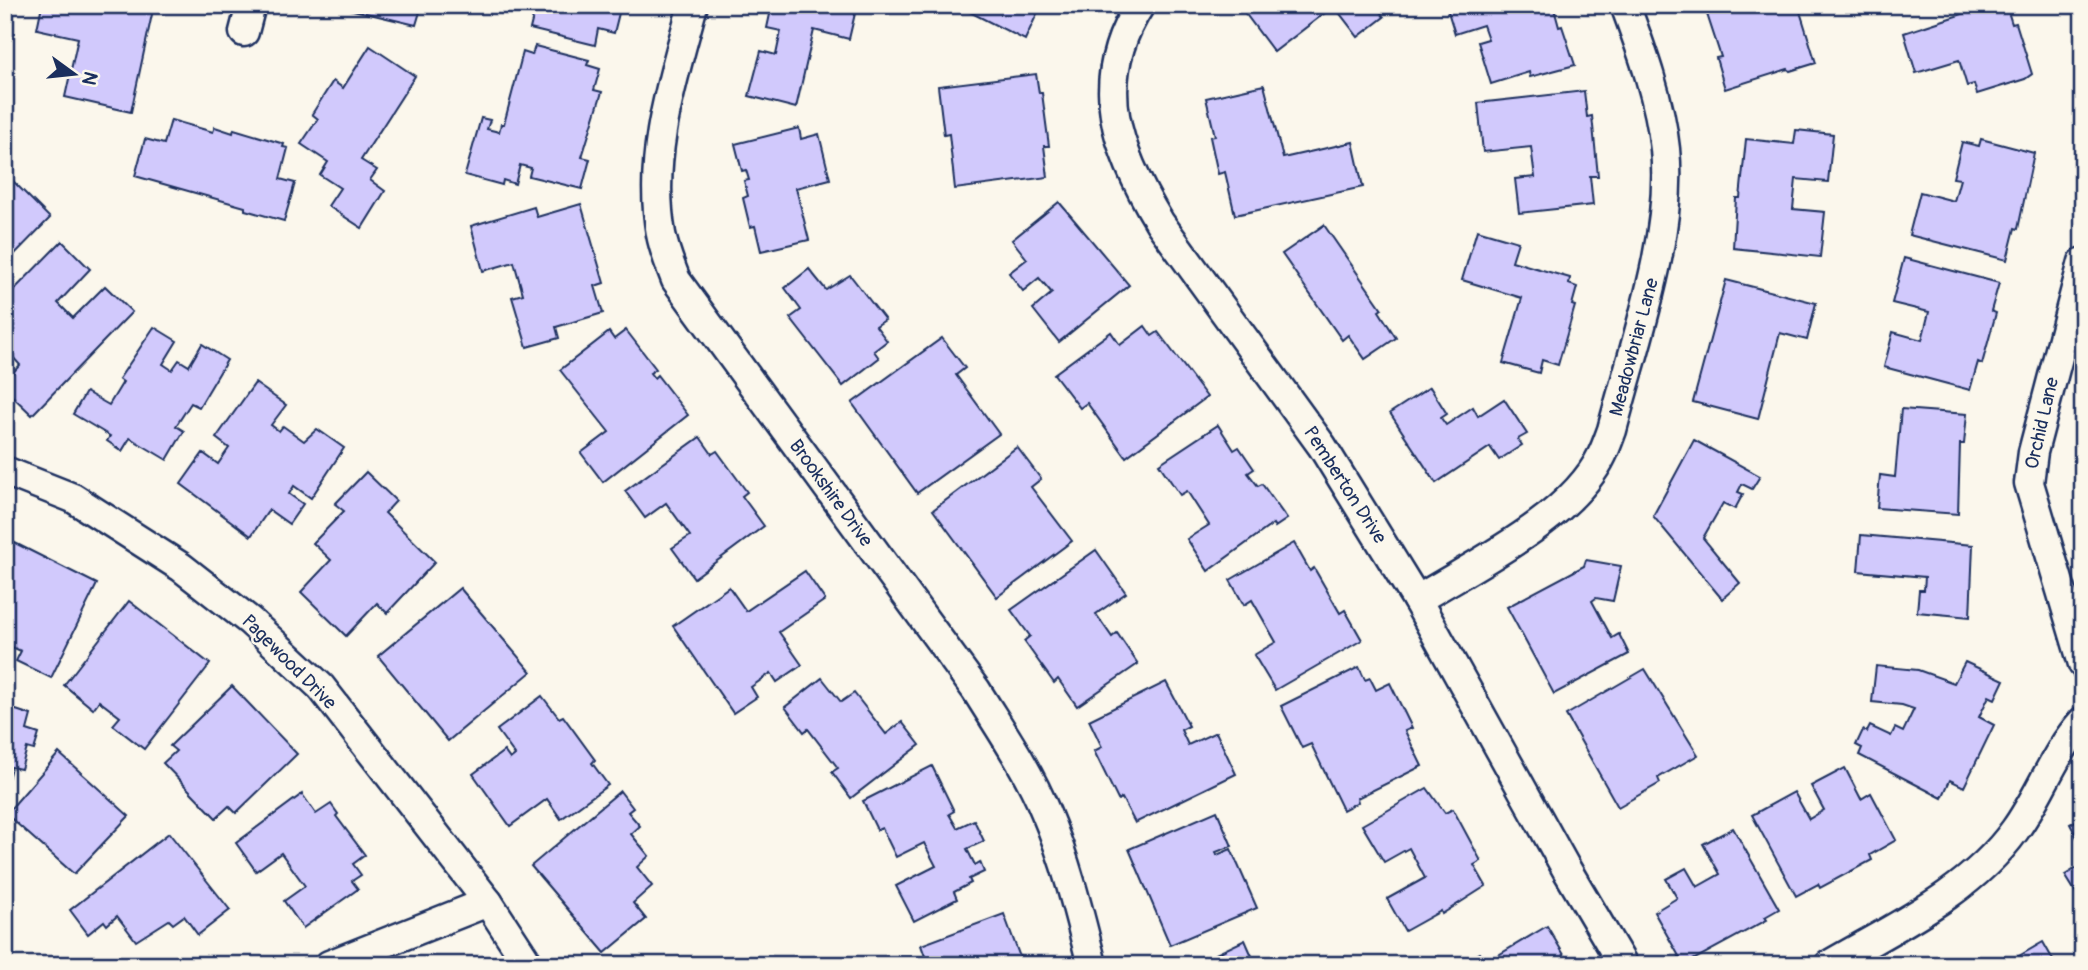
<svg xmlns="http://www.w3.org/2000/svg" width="2088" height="970" font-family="Pangolin,sans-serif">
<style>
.building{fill:#d1c9fc;stroke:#1b2f5e;stroke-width:2}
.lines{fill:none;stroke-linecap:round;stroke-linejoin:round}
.street-casing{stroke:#1b2f5e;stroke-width:33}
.street{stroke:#fbf7ec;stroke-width:28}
.labels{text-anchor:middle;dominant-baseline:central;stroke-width:5;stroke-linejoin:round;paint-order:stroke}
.street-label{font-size:19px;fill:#1b2f5e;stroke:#fbf7ec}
</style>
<rect width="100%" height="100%" fill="#fbf7ec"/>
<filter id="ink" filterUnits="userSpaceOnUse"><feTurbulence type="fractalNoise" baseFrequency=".0143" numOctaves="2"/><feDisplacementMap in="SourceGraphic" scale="14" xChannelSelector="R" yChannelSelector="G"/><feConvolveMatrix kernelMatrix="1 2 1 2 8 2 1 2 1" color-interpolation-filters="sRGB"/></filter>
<g filter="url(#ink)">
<g class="building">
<polygon points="42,5 154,5 131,112 65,97 78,38 37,29"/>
<polygon points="332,5 422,5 416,25"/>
<polygon points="536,5 621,5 614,33 598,29 595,45 530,29"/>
<polygon points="772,5 857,5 849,39 814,30 796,108 749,96 761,51 776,55 781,31 767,28"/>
<polygon points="956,5 1041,5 1025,40"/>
<polygon points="1239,5 1375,5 1384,17 1358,37 1334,6 1274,52"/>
<polygon points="1446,5 1553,5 1559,27 1562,26 1575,65 1530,77 1529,72 1491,84 1478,42 1488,39 1483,25 1455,34"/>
<polygon points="1704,5 1798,5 1816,63 1790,71 1788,69 1725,89 1716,58 1721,57"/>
<polygon points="1990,5 2006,5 2012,24 2016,23 2032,74 2025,79 1977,94 1974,84 1967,86 1959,60 1916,73 1904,33"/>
<polygon points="370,46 415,76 361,160 377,170 370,180 385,191 362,228 328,206 340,188 320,175 328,162 301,144 318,119 312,114 333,81 343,88"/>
<polygon points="535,46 589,60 587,65 600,69 594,90 602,92 582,157 590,159 582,189 529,176 531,168 520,165 515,184 503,180 502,185 465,175 481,118 490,120 487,129 499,132 501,124 504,124 523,52 532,55"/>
<polygon points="1036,74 1039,93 1042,93 1049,146 1044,146 1048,177 955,189 949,134 944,135 938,86"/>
<polygon points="1264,85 1283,158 1353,142 1363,187 1235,215 1225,172 1218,174 1215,160 1210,137 1215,136 1206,98"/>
<polygon points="1584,91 1587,117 1592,116 1598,176 1590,176 1593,205 1519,213 1515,179 1535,177 1531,147 1483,152 1478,103"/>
<polygon points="171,120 213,132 215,127 233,133 234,129 284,144 283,147 288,148 280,179 295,183 284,221 245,210 245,207 135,176 145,139 164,144"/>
<polygon points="799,128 801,139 819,134 830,179 796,188 809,240 761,251 755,226 750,227 743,198 748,196 744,181 749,180 746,170 742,171 735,144"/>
<polygon points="1796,130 1833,134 1828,182 1796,179 1793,209 1825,212 1820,257 1733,248 1736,198 1740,198 1746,139 1794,144"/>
<polygon points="1981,139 2034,153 2018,229 2015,228 2007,260 1909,235 1920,192 1954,201 1960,179 1953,178 1962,142 1979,146"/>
<polygon points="5,173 50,218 5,264"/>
<polygon points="1059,202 1129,285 1059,342 1033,309 1052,293 1039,278 1023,291 1009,273 1027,259 1012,240"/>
<polygon points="581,204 604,283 595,286 603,313 556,327 559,338 527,347 512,297 523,294 514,262 483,271 471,226 534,207 537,217"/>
<polygon points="1324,225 1382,309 1379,311 1396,338 1365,359 1348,335 1342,340 1282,254"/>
<polygon points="1477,230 1518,242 1512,261 1570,278 1569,284 1577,287 1572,305 1575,306 1558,365 1542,360 1539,373 1503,363 1522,298 1462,280"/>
<polygon points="62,241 90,269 58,303 73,318 105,286 132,312 32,415 5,389 5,381 20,365 11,355 5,361 5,299"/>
<polygon points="1904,258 1999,283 1991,311 1996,313 1982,364 1978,362 1970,390 1884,367 1893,332 1922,340 1929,312 1892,303"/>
<polygon points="809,269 826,290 850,275 885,320 876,326 887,341 874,351 879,358 843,386 790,318 801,310 785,288"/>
<polygon points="1726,280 1816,303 1807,340 1780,333 1758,419 1693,402"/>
<polygon points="1145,326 1152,336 1158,332 1207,397 1126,457 1087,403 1080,408 1054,374 1111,332 1120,345"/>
<polygon points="154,327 177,341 163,364 172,370 179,360 189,366 202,344 227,360 199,407 191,403 176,426 184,431 167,460 130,438 122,451 107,441 110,436 73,414 86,392 109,405 123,382 119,379"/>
<polygon points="626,330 656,369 650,373 654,378 657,375 688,415 603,482 581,453 609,432 560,370 609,332 614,339"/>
<polygon points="942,338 965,368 956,375 999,434 917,493 852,403"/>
<polygon points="255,383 286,405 271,425 279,431 283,426 304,441 317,429 344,448 311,498 294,486 289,494 303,504 289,524 269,510 251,536 181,484 203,453 218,464 229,448 216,438"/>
<polygon points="1430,387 1447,414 1441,418 1446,425 1473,407 1478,416 1504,399 1527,434 1518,439 1522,445 1499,460 1490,447 1436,483 1390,413"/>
<polygon points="1901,409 1967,414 1964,444 1960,444 1958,514 1877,508 1880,475 1895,477"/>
<polygon points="1218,425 1234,450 1239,447 1254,469 1248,473 1258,486 1262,484 1287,519 1275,527 1273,524 1208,571 1187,539 1209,525 1187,491 1180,495 1159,464"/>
<polygon points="700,437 712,454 717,451 747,492 742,496 764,526 694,578 672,548 690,536 666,503 645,518 625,491"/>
<polygon points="1694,440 1760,476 1752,489 1742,484 1738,492 1743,494 1735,509 1723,503 1703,538 1740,583 1722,599 1653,516"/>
<polygon points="1017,447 1041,479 1031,487 1072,541 997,597 933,510"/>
<polygon points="366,472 396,501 385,513 435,562 387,613 377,603 346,636 301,592 331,560 313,543 344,511 335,504"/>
<polygon points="1861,535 1973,545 1970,617 1917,612 1919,590 1924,590 1925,577 1858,571"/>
<polygon points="7,539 97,584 51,678 16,661 21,651 5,644"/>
<polygon points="1294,543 1310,571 1314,568 1340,613 1345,610 1362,640 1275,690 1254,655 1276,642 1252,600 1244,605 1230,580"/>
<polygon points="1096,550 1126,593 1096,614 1112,637 1117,633 1138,664 1077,706 1058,679 1054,683 1024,641 1030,636 1011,610"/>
<polygon points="1586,560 1621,566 1613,601 1596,598 1592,601 1612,638 1619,634 1629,654 1554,694 1507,607 1584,566"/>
<polygon points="805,571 825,600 779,632 802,665 777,682 771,673 751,687 757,697 733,713 673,626 729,587 746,611"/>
<polygon points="460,588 531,672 448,741 378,656"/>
<polygon points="129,601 210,664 144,749 113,725 120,717 99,701 93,709 64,685"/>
<polygon points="1965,662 2004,680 1995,699 1989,696 1979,717 1994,725 1964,787 1950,780 1942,798 1859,755 1862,748 1856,745 1863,730 1867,732 1870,726 1891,736 1895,728 1903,732 1914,709 1902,705 1872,702 1876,666 1918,670 1954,683"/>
<polygon points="1359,667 1365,680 1370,678 1376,690 1390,683 1412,728 1405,731 1422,766 1357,798 1358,802 1343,810 1311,744 1302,748 1281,706"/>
<polygon points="1645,669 1698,755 1658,778 1660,783 1618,807 1566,715"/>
<polygon points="822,678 841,702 854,693 886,734 902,722 920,745 851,798 832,772 838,768 808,729 804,732 785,707"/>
<polygon points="1166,682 1189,726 1181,730 1188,745 1216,732 1236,774 1135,823 1122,798 1118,800 1094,751 1102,747 1089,720"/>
<polygon points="232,686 297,754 236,813 229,806 216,818 163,763 176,751 170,746"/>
<polygon points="542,696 559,718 563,716 595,760 592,763 608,785 561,819 547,799 510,826 473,774 504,751 510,759 515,755 497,730"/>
<polygon points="13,709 31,715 27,730 39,734 34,750 27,748 21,769 11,767 6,787 5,713 12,715"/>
<polygon points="59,753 129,816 74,874 6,814"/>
<polygon points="932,766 954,811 949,814 957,828 974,820 984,841 967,849 975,865 980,862 984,872 969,879 971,883 954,892 957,899 914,921 896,886 936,866 924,843 896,857 882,828 877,830 863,801"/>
<polygon points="1845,768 1861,799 1871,793 1896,840 1870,855 1872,860 1820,888 1818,884 1796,896 1752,815 1794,792 1809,819 1824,810 1811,786"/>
<polygon points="1427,788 1445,813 1453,809 1481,861 1474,865 1486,886 1442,914 1441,911 1405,931 1387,899 1425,878 1409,848 1384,862 1362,825"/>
<polygon points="620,791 633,808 628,812 640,826 631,834 649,856 637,867 652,886 633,903 646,919 605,953 531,866"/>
<polygon points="302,794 316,814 331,804 338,814 336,816 365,855 353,864 361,875 352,881 358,889 303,928 284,901 305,886 281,853 256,871 236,843"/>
<polygon points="1217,811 1232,846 1216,852 1217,855 1231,849 1257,908 1170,945 1129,849"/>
<polygon points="2083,817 2083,849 2070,824"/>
<polygon points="1733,828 1779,909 1765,917 1767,920 1684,965 1654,912 1677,898 1666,879 1686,868 1697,887 1720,874 1703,844"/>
<polygon points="169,833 230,910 198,935 184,916 173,924 169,920 136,941 117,916 107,925 104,921 88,934 70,910"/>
<polygon points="2083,864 2083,904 2065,875"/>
<polygon points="1004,914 1021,960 1009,965 928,965 921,945"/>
<polygon points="1547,926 1570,965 1459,965 1479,953 1485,963"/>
<polygon points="1245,940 1256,965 1193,965"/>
<polygon points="2043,942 2056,965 1992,965 2002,959 2005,964"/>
</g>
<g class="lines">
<g class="street-casing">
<g id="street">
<path d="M 693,5 C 673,79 647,156 661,234 C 664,250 670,265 676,280 L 976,690 C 1000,729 1028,769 1045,811 C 1066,860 1079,913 1092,965"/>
<path d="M 1140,5 C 1090,82 1117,152 1160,223 L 1322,446 L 1417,600 L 1567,870 L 1623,965"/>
<polyline points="244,32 251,5"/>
<polyline points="2083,262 2033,452 2029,483 2083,664"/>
<polyline points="5,471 73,498 181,567 250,621 321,687 488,902 529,965"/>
<path d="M 1417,600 C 1475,564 1572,518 1602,455 C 1606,447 1609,438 1612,430 C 1634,345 1674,236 1665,149 C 1660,100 1642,51 1625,5"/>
<polyline points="329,965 488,902"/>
<path d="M 1829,965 C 1894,927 1970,893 2015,830 C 2040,796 2054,752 2083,721"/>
</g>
</g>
<use href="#street" class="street"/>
</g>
</g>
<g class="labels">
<g class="street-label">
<text transform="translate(1634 347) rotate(-75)">Meadowbriar Lane</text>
<text transform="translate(2042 423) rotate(-77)">Orchid Lane</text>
<text transform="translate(1345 485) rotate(57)">Pemberton Drive</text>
<text transform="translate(831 493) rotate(54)">Brookshire Drive</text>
<text transform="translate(289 662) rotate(45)">Pagewood Drive</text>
</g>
</g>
<rect width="2088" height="970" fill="none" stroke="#fbf7ec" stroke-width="28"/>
<rect x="14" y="14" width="2060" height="942" fill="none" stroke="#1b2f5e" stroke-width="2.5" filter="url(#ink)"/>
<g transform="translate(74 74) rotate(105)" stroke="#fbf7ec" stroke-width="5" paint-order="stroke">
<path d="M0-5L12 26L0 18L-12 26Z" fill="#1b2f5e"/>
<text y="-10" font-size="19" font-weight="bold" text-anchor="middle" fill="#1b2f5e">N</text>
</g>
</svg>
